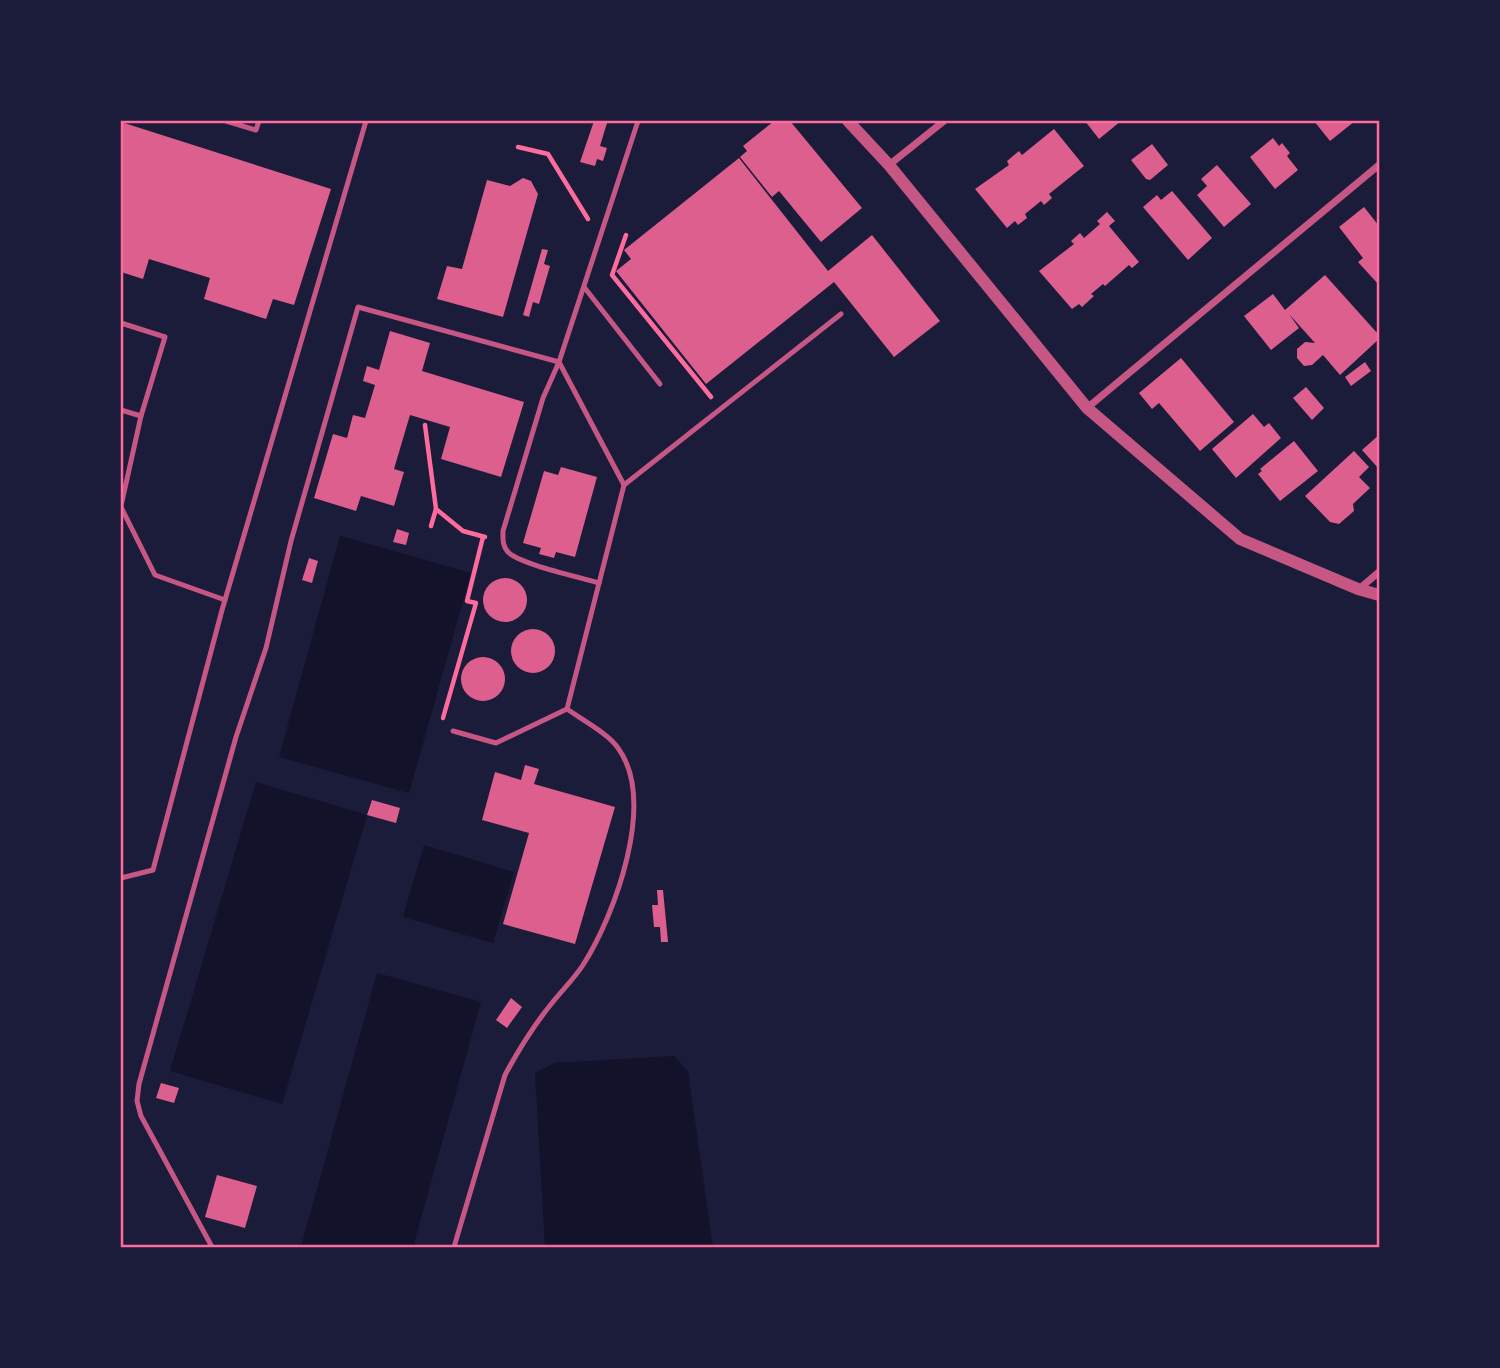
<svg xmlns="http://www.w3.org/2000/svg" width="1500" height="1368" font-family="'Alegreya Sans',sans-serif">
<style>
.water{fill:#12122b}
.building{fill:#dd5f8e}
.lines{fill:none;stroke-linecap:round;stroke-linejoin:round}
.path{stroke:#ff6b9d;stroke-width:4.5}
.service{stroke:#c65784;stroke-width:5}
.minor{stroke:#c65784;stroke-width:7}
.tertiary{stroke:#c65784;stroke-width:12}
.neatline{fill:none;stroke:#ff6b9d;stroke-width:2.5}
</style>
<rect width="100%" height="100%" fill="#1b1b3a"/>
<g class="water">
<polygon points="340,536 471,573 409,793 279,757"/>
<polygon points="256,782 367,815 282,1104 170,1071"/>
<polygon points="424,845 514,872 493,943 403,917"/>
<polygon points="377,973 481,1002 413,1247 301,1247"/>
<polygon points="674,1056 688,1071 713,1247 545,1247 535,1073 554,1063"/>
</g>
<g class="building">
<polygon points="594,121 607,123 600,146 607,148 603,161 597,159 595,166 580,162"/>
<polygon points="774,121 790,121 862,208 821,242 779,191 772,197 740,157 747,151 743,146"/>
<polygon points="1085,121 1121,121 1099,139"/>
<polygon points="1314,121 1355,121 1330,141"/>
<polygon points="121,122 331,189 294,305 273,299 266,319 204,299 210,278 149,259 143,279 121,272"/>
<polygon points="1054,129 1084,166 1049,194 1052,198 1044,205 1041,201 1025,214 1027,218 1018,225 1015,221 1007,228 975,189 1009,165 1007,161 1019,151 1022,155"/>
<polygon points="1273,138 1279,146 1282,143 1290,153 1287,156 1298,170 1275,189 1250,157"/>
<polygon points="1152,144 1168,165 1150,180 1146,179 1131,160"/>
<polygon points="739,158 828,271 872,235 940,321 894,357 834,282 706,384 616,271 631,259 624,250"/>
<polygon points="1217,165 1251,204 1224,227 1197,195 1207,186 1201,179"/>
<polygon points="523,178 531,181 538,194 503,317 437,299 447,266 462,269 487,180 510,186"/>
<polygon points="1172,191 1212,238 1188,260 1143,207 1157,195 1161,200"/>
<polygon points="1364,207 1379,226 1379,285 1358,262 1363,258 1339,227"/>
<polygon points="1107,212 1115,221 1109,226 1139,262 1132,268 1129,265 1105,286 1103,284 1091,294 1094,296 1082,307 1079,304 1072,309 1039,271 1074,244 1071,241 1080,233 1084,238 1100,224 1097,221"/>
<polygon points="542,249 548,250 544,264 550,266 539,304 533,302 529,317 523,315"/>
<polygon points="1325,275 1379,335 1379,339 1340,375 1323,355 1312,365 1304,366 1297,358 1297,349 1305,342 1315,343 1289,314 1299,328 1271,350 1244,316 1273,294 1285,310"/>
<polygon points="390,331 430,343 422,371 524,402 501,477 441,459 450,427 410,415 394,469 404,472 394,506 361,496 356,511 314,498 333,434 347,438 353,415 365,418 375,385 363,381 367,366 379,370"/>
<polygon points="1181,358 1234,422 1200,451 1159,403 1152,409 1139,393"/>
<polygon points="1365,362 1371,371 1351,386 1345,377"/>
<polygon points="1306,387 1324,408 1312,420 1293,398"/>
<polygon points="1253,414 1264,427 1269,423 1281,438 1236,478 1212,449"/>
<polygon points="1379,435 1379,469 1362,450"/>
<polygon points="1294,441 1318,471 1280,501 1258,474 1262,471 1260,469"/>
<polygon points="1354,451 1369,467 1359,477 1370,488 1353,504 1354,511 1339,524 1330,522 1305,496"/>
<polygon points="561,467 597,477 575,557 556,552 554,558 539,554 541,548 523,543 544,471 558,475"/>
<polygon points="397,529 409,533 406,545 393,542"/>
<polygon points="309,558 318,561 312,583 302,580"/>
<circle cx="505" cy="600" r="22"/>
<circle cx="533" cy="651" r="22"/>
<circle cx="483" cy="679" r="22"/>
<polygon points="525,765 539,769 534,784 615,807 575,944 503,924 529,833 482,820 495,772 521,780"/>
<polygon points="372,800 400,808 396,823 367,815"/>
<polygon points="657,890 663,890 668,942 661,942 660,927 654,927 652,905 658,905"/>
<polygon points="511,998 522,1007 507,1028 496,1020"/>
<polygon points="161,1083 179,1088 174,1103 156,1098"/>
<polygon points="217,1175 257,1186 245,1228 205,1217"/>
</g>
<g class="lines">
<g class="path">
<polyline points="518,147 548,154 588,219"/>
<polyline points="626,235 612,275 711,397"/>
<polyline points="425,425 436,509 463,531 485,537"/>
<polyline points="431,526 436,509"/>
<polyline points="443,718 476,603 467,601 483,537"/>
</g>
<g class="service">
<polyline points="226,121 256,130 259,121"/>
<polyline points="584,287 660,384"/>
<polyline points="121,323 165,337 141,416 121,410"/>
<polyline points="624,485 841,314"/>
<polyline points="121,506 141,416"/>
<polyline points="121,507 155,575 225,600"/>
<path d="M 599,583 C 580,577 519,564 508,552 C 502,545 503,539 503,531 L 543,398 L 559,362 L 638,121"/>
<polyline points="453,731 496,743 567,709"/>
<polyline points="121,878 153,870 222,610 366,121"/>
<polyline points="212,1247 141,1116 137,1101 139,1084 236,737 266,648 291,541 358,307 559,362 624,485 567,709"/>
<path d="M 454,1247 L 505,1075 C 519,1049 534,1025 552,1003 C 562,990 574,979 583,965 C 615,915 657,801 618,748 C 609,734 581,719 567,709"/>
</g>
<g class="minor">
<polyline points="889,165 944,121"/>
<polyline points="1087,408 1379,165"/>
<polyline points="1359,589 1379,572"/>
</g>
<polyline class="tertiary" points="848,121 889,165 1087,408 1240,539 1358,589 1379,595"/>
</g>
<rect width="1500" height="1368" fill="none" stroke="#1b1b3a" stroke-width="245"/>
<rect x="122" y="122" width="1256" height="1124" class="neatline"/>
</svg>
